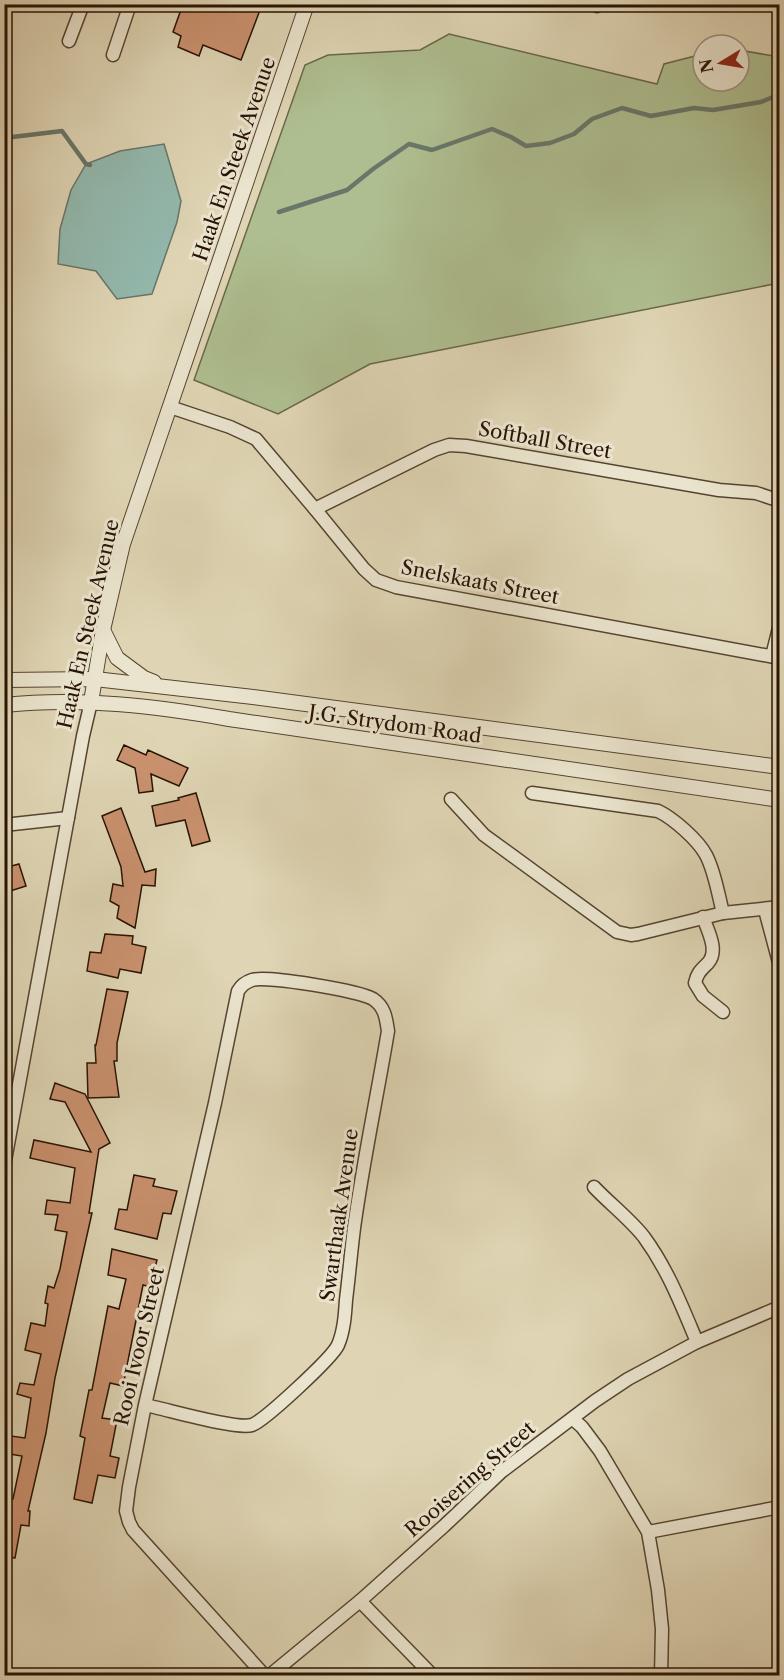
<svg xmlns="http://www.w3.org/2000/svg" width="784" height="1680" font-family="'Libre Caslon Text',serif">
<style>
.green{fill:#aebe90;stroke:#6b684a;stroke-width:1.5}
.water{fill:#93b9ae;stroke:#68776a;stroke-width:1.5}
.lines{fill:none;stroke-linecap:round;stroke-linejoin:round}
.stream{stroke:#68776a;stroke-width:4.5}
.building{fill:#ca916f;stroke:#281304;stroke-width:1.5}
.minor-casing{stroke:#564430;stroke-width:15}
.tertiary-casing{stroke:#564430;stroke-width:16}
.minor{stroke:#eae4ce;stroke-width:12}
.tertiary{stroke:#eae4ce;stroke-width:14}
.labels{text-anchor:middle;dominant-baseline:central;stroke-width:6;stroke-linejoin:round;paint-order:stroke}
.street-label{font-size:20px;fill:#281304;stroke:#eae4ce}
</style>
<rect width="100%" height="100%" fill="#dfd5b4"/>
<filter id="stains"><feTurbulence type="fractalNoise" baseFrequency=".00333" numOctaves="4"/><feColorMatrix values="0 0 0 0 .2 0 0 0 0 .09 0 0 0 0 .02 0 0 0 .5 -.17"/></filter>
<radialGradient id="worn" r=".72"><stop offset=".6" stop-color="#630" stop-opacity="0"/><stop offset="1" stop-color="#630" stop-opacity=".3"/></radialGradient>
<polygon class="green" points="449,34 657,84 664,64 703,54 703,81 739,81 739,50 779,57 779,283 370,364 278,414 194,380 305,65 328,55 420,50"/>
<polygon class="water" points="164,144 181,201 177,222 152,294 117,299 96,271 58,264 60,229 71,190 86,164 120,151"/>
<g class="lines">
<g class="stream">
<polyline points="4,138 62,131 86,164 90,165"/>
<polyline points="279,212 347,190 373,169 409,144 432,150 492,129 511,137 526,146 550,143 574,134 592,119 622,108 651,116 694,108 713,110 761,102 780,94"/>
</g>
</g>
<g class="building">
<polygon points="183,4 245,4 260,10 241,60 203,45 199,56 178,47 181,36 173,32"/>
<polygon points="124,745 146,755 148,750 188,768 179,786 151,774 153,791 139,793 135,768 117,760"/>
<polygon points="196,793 210,841 192,846 185,820 156,826 152,806 179,800 178,798"/>
<polygon points="121,808 145,872 156,869 155,886 142,885 135,928 117,918 119,906 110,901 113,884 123,886 121,867 102,816"/>
<polygon points="19,864 26,886 4,893 4,868"/>
<polygon points="105,934 133,936 132,944 146,947 141,973 120,969 118,978 87,971 90,952 101,953"/>
<polygon points="107,989 128,992 117,1043 117,1061 114,1061 119,1097 88,1098 87,1063 96,1063 95,1045 96,1045"/>
<polygon points="55,1083 85,1094 110,1143 99,1149 89,1213 92,1213 55,1378 46,1433 28,1511 30,1511 29,1526 21,1525 15,1558 4,1557 4,1498 13,1499 22,1456 4,1453 4,1435 25,1438 31,1398 17,1394 20,1383 34,1385 41,1354 25,1350 31,1323 45,1326 48,1304 45,1303 48,1286 54,1288 60,1269 67,1232 55,1230 58,1215 45,1214 47,1200 70,1203 75,1168 30,1158 34,1140 91,1152 65,1102 50,1099"/>
<polygon points="134,1175 155,1179 153,1186 177,1191 171,1214 163,1213 157,1239 115,1229 119,1209 127,1210"/>
<polygon points="112,1249 157,1260 153,1275 158,1276 155,1288 143,1285 123,1386 110,1383 102,1418 117,1420 110,1456 119,1458 115,1478 98,1475 92,1503 74,1499 85,1438 80,1436 89,1390 92,1390 108,1306 119,1309 126,1279 108,1275"/>
</g>
<g class="lines">
<g class="minor-casing">
<g id="minor">
<polyline points="597,6 597,4"/>
<polyline points="4,7 6,4"/>
<polyline points="69,41 83,4"/>
<polyline points="113,55 130,4"/>
<polyline points="170,407 230,427 256,439 315,509 364,569 376,580 396,587 780,658"/>
<polyline points="315,509 434,450 449,445 466,446 719,490 756,493 780,501"/>
<polyline points="772,656 780,624"/>
<path d="M 532,793 L 658,811 C 673,818 698,840 706,855 C 715,872 718,894 723,913"/>
<polyline points="451,799 484,835 617,932 631,935 638,934 723,913 780,907"/>
<polyline points="4,825 68,818"/>
<polyline points="765,910 780,966"/>
<path d="M 703,917 C 708,931 719,951 708,963 C 701,970 697,973 695,983 L 703,996 L 723,1012"/>
<polyline points="4,1166 83,736 91,702"/>
<path d="M 594,1187 C 610,1204 630,1219 644,1237 C 668,1270 681,1304 697,1342"/>
<path d="M 145,1405 C 166,1409 236,1430 252,1425 C 265,1420 332,1358 338,1345 C 344,1331 345,1315 346,1300 C 349,1276 351,1252 354,1228 C 363,1162 377,1097 388,1031 C 386,1018 385,1007 373,999 C 360,991 266,975 252,980 C 246,982 241,986 238,991 L 215,1103 L 145,1405 L 129,1487 L 126,1511 L 129,1522 L 133,1530 L 265,1676"/>
<polyline points="573,1419 582,1427 600,1451 648,1532 658,1590 662,1629 661,1676"/>
<polyline points="648,1532 780,1507"/>
<polyline points="360,1601 433,1676"/>
<polyline points="269,1676 360,1601 444,1526 501,1472 595,1401 628,1379 697,1342 780,1307"/>
</g>
</g>
<g class="tertiary-casing">
<g id="tertiary">
<polyline points="103,630 117,658 144,678 154,682"/>
<polyline points="4,680 95,679 253,697 780,767"/>
<polyline points="91,702 103,630 123,544 307,4"/>
<path d="M 4,705 C 80,697 155,706 229,719 L 780,800"/>
</g>
</g>
<use href="#minor" class="minor"/>
<use href="#tertiary" class="tertiary"/>
</g>
<g class="labels">
<g class="street-label">
<text transform="translate(234 159) rotate(-71)">Haak En Steek Avenue</text>
<text transform="translate(545 440) rotate(10)">Softball Street</text>
<text transform="translate(480 582) rotate(11)">Snelskaats Street</text>
<text transform="translate(88 624) rotate(-77)">Haak En Steek Avenue</text>
<text transform="translate(395 724) rotate(8)">J.G. Strydom Road</text>
<text transform="translate(339 1215) rotate(-82)">Swarthaak Avenue</text>
<text transform="translate(139 1346) rotate(-77)">Rooi Ivoor Street</text>
<text transform="translate(470 1479) rotate(-41)">Rooisering Street</text>
</g>
</g>
<rect width="784" height="1680" fill="none" stroke="#dfd5b4" stroke-width="24"/>
<rect x="6" y="6" width="772" height="1668" fill="none" stroke="#281304" stroke-width="3"/>
<rect x="12" y="12" width="760" height="1656" fill="none" stroke="#281304" stroke-width="1.5"/>
<g transform="translate(721 63) rotate(259)"><circle r="28" fill="#eae4ce" stroke="#9c907d" stroke-width="1.5"/>
<path d="M0-4.5L10 22L0 15L-10 22Z" fill="#8f2418"/>
<text y="-9" font-size="16" font-weight="bold" text-anchor="middle" fill="#281304">N</text>
</g>
<rect width="100%" height="100%" filter="url(#stains)"/>
<rect width="100%" height="100%" fill="url(#worn)"/>
</svg>
